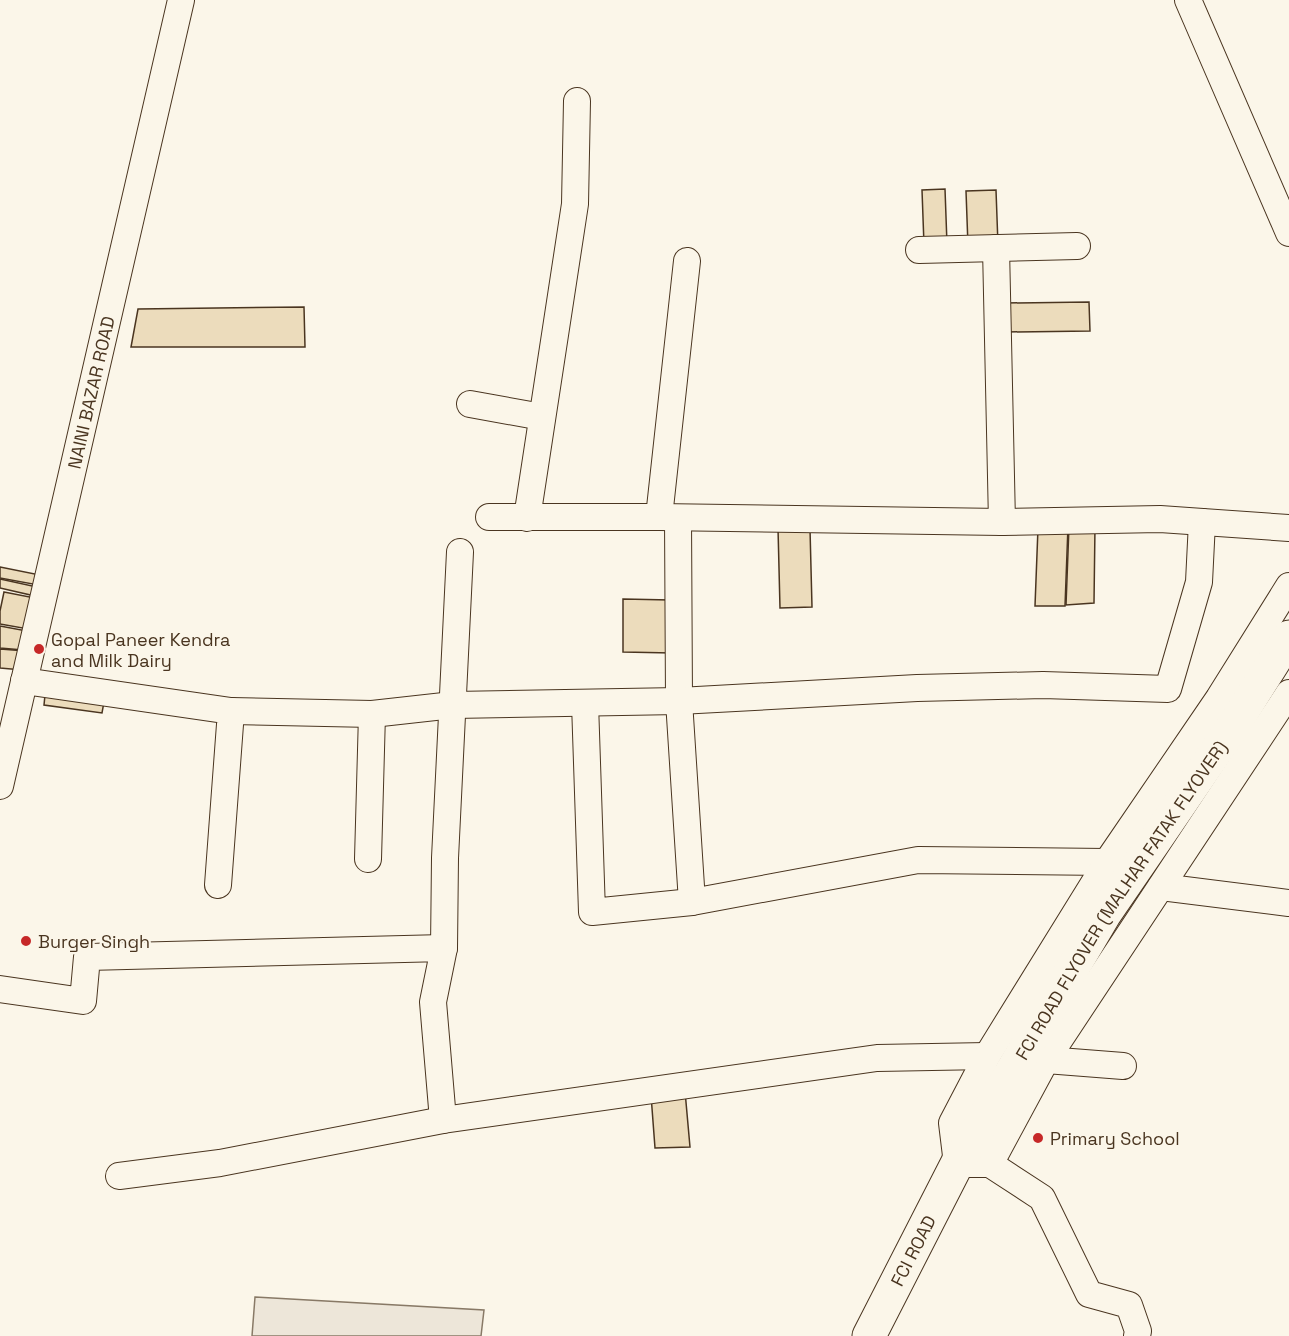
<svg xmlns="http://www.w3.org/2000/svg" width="1289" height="1336" font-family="'Space Grotesk',sans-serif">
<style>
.green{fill:#ede6d9;stroke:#887966;stroke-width:1.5}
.building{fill:#ecdcbc;stroke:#4a3520;stroke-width:1.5}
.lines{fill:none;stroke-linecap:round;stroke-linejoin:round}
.minor-casing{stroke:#4a3520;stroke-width:28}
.secondary-casing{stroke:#4a3520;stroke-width:35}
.minor{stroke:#fbf6e9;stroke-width:26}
.secondary{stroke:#fbf6e9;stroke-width:33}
.poi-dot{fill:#c62828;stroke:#fbf6e9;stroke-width:2}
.labels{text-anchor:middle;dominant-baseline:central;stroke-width:4.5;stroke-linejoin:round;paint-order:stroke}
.street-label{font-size:18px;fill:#4a3520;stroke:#fbf6e9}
.poi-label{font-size:18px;fill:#4a3520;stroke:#fbf6e9;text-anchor:start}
</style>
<rect width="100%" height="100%" fill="#fbf6e9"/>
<polygon class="green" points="255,1297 484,1310 481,1336 252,1336"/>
<g class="building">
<polygon points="945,189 947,244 924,245 922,190"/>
<polygon points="996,190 998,245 968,246 966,191"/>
<polygon points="1089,302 1090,331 1006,332 1006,303"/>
<polygon points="304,307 305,347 131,347 138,309"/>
<polygon points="1068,526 1065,606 1035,606 1038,528"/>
<polygon points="1069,526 1095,526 1094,603 1066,605"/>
<polygon points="778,528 810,529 812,607 780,608"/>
<polygon points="0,567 40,575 38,585 0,578"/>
<polygon points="0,579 37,587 35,596 0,588"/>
<polygon points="4,592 35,598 28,629 0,624 0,611"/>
<polygon points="623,599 670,600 672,653 623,652"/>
<polygon points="0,626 27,631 23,650 0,648"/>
<polygon points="0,649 26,651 22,670 0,668"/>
<polygon points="45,695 104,702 102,713 44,705"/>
<polygon points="685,1091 690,1147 655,1148 651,1095"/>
</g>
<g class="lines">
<g class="minor-casing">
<g id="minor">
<polyline points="1188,0 1289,233"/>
<polyline points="996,248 1002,522"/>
<polyline points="919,250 1077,246"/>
<polyline points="470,404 542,417"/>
<polyline points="489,517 659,517 1002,522 1160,519 1289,528"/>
<polyline points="659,517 687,261"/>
<polyline points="527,518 575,204 577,101"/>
<polyline points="678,518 679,701 692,902"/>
<polyline points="24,681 231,711 218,885"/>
<polyline points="585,703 592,912 692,902 918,860 1107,862"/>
<polyline points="231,711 372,714 453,705 679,701 917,688 1043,685 1168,689 1199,582 1202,522"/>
<path id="s1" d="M 0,786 L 181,0"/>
<polyline points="368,859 372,714"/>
<polyline points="1161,887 1289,903"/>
<polyline points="444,948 445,858 460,552"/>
<polyline points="0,989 83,1001 87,957 444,948 433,1002 443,1120"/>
<polyline points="1046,1060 1123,1066"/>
<polyline points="990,1164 1046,1060 1289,693"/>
<polyline points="119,1176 220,1163 443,1120 877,1058 987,1056"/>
<polyline points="1137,1336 1138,1331 1129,1305 1089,1294 1042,1198 990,1164 957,1164 952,1123 987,1056 1107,862 1219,698 1289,586"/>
</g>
</g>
<g class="secondary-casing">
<g id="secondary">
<path id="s2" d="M 869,1336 L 957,1164 L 1104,915 L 1234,725 L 1289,637"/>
</g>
</g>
<use href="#minor" class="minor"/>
<use href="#secondary" class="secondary"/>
</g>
<g class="poi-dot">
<circle cx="39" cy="649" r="6"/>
<circle cx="26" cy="941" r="6"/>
<circle cx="1038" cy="1138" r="6"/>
</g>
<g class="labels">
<g class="street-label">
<text stroke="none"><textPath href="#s1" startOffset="404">NAINI BAZAR ROAD</textPath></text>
<text stroke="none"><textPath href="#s2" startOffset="504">FCI ROAD FLYOVER (MALHAR FATAK FLYOVER)</textPath></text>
<text stroke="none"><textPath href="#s2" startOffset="96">FCI ROAD</textPath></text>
</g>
<g class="poi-label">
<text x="51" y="639">Gopal Paneer Kendra<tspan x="51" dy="21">and Milk Dairy</tspan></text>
<text x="38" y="941">Burger Singh</text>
<text x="1050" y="1138">Primary School</text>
</g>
</g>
</svg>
